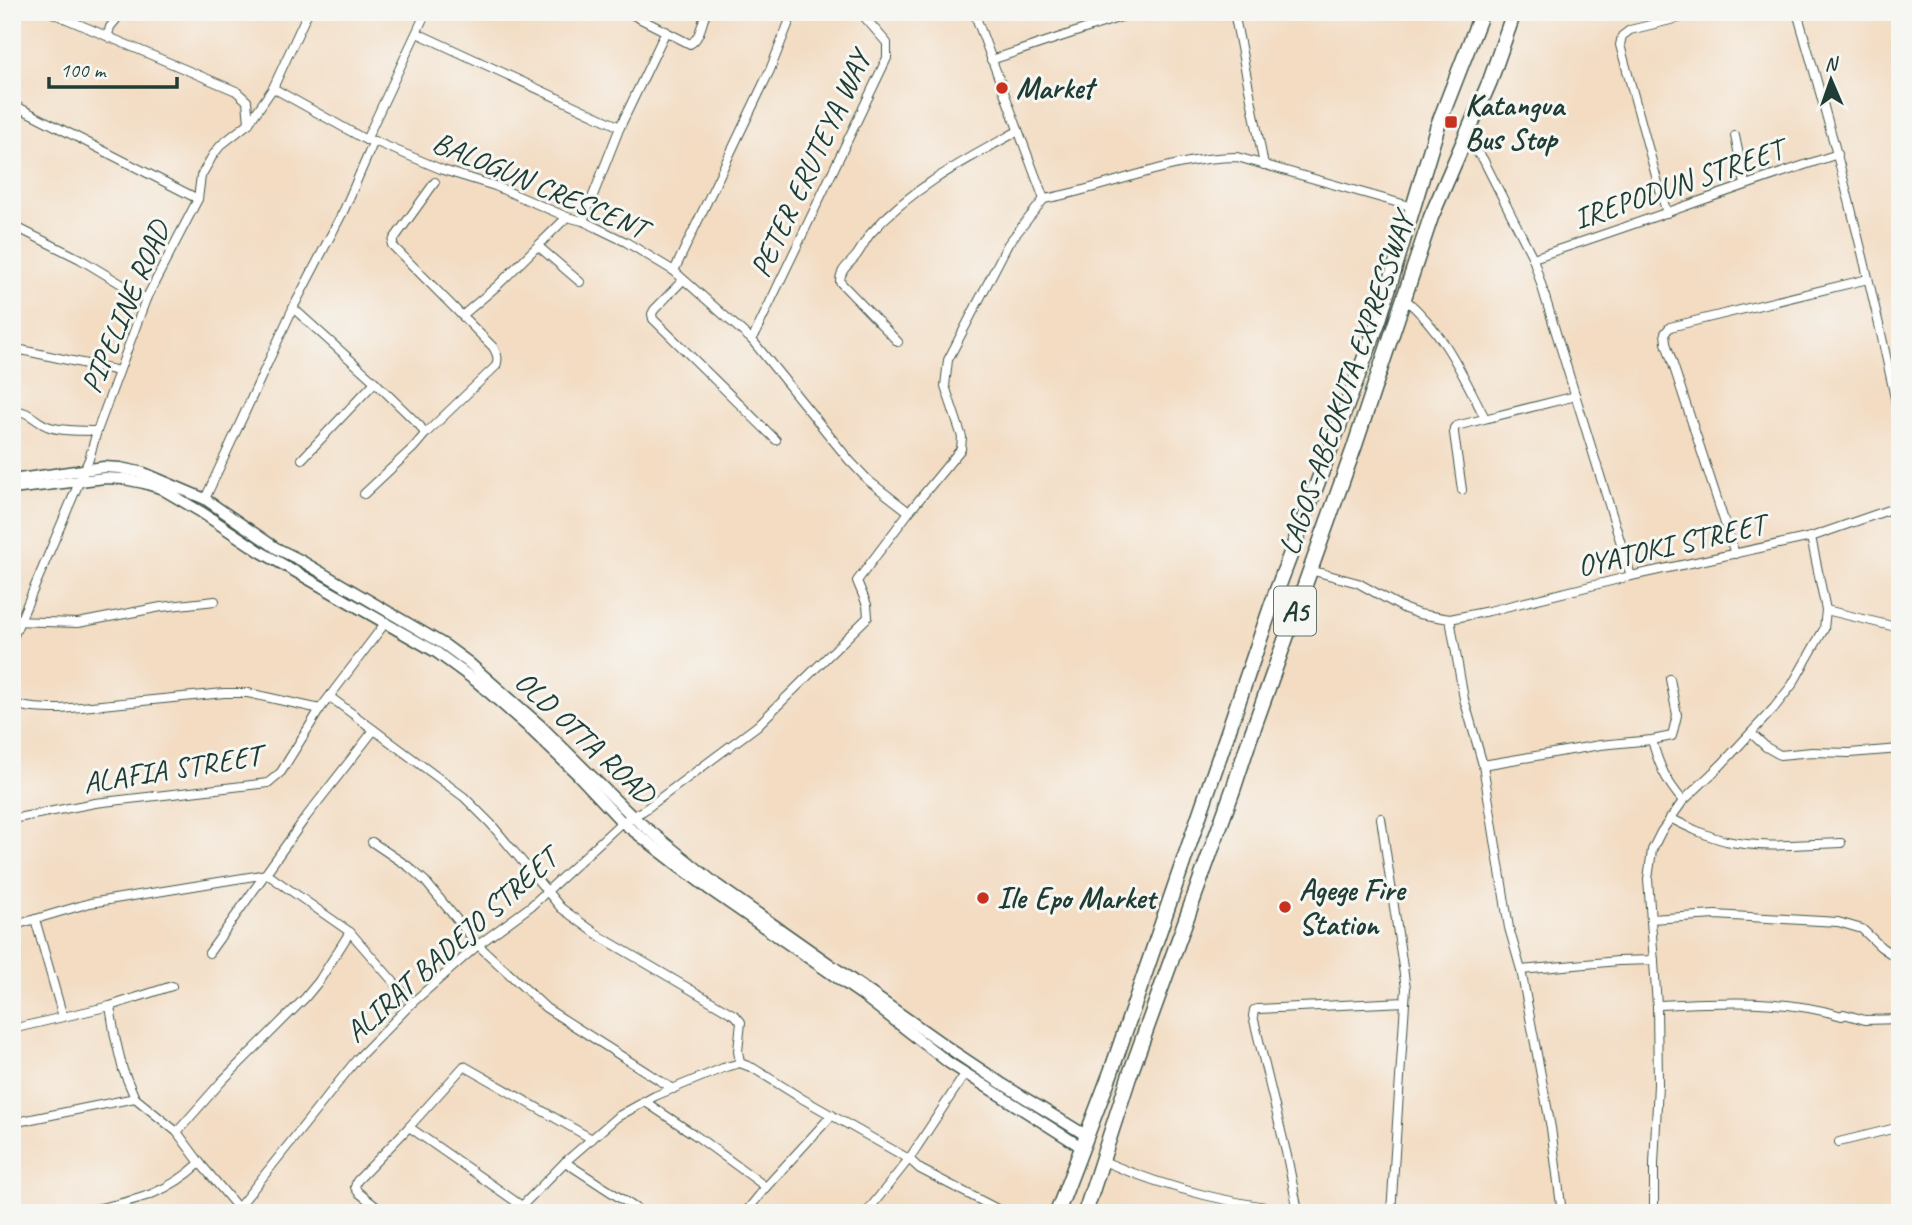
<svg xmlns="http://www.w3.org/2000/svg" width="1912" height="1225" font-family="Caveat,sans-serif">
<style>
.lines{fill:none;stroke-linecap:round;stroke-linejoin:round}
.street-casing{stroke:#3f5549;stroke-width:10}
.secondary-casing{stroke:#3f5549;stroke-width:13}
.highway-casing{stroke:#3f5549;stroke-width:17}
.street{stroke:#fff;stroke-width:8}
.secondary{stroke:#fff;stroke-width:10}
.highway{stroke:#fff;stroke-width:14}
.poi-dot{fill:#c8321e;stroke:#f6f6f2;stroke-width:2.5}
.labels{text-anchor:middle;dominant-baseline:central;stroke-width:6;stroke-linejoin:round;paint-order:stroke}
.shield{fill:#f6f6f2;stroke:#60746d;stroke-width:2}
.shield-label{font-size:28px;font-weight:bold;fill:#1f3d34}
.poi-label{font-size:30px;font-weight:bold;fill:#1f3d34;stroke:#f6f6f2;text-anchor:start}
.street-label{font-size:30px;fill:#1f3d34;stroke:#f6f6f2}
</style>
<rect width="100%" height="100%" fill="#f6f6f2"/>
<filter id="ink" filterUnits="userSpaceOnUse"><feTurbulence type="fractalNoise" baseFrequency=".0143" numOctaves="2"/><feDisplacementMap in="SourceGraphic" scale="14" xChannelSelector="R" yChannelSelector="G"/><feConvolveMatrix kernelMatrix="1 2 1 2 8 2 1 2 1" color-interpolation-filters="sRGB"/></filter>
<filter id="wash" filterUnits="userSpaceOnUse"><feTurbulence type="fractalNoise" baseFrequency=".00686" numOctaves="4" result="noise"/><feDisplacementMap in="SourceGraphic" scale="28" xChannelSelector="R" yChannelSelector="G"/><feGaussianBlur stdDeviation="1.57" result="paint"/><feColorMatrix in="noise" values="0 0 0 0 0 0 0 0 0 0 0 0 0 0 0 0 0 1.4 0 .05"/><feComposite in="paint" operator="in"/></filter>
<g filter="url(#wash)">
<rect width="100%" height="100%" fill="#f3dcc2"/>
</g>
<g filter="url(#ink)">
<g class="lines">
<g class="street-casing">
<g id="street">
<polyline points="50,12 236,91 247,101 249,123"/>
<path d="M 627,12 L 690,44 C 700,39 702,23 706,12"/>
<polyline points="974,12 1044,199"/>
<polyline points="1234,12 1264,165"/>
<path d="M 1797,12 C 1837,148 1872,284 1900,422"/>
<polyline points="417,33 620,127"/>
<polyline points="110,38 108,35 110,27 119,16 210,12"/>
<polyline points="991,60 1136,12"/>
<polyline points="273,88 366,140 374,141 443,170 495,186 567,217 583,221 626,242 674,271 752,340 849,460 869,481 909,512"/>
<polyline points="12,104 198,199"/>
<polyline points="1735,136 1745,184"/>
<polyline points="366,140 426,12"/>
<polyline points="1464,140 1483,159 1533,258 1631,576"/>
<path d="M 1044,199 C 1108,188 1172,157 1237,157 L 1413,207"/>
<polyline points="1667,213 1659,187 1620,45 1622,36 1630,30 1703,12"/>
<polyline points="583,221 620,127 666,31"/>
<polyline points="12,225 80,259 146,299"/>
<polyline points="538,246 580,282"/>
<path d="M 1533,258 C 1635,225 1736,187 1838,154"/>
<polyline points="674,271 770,70 793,12"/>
<polyline points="683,280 654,310 652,314 653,319 776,440"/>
<path d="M 1404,298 C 1445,333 1461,372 1485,418"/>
<polyline points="293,308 375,382 420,426 425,434 414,447 364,494"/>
<polyline points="463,315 497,286 567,217"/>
<polyline points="752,340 887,58 887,43 860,12"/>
<path d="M 898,342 L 840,282 C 840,269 849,265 856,256 C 862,248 865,240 871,233 C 911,188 967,159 1018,131"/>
<polyline points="12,348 119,371"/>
<path d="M 12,410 C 30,411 33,420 47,426 C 62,432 81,430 97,431"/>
<path d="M 425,434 L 496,366 C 499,358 497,354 493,347 L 392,245 L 394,239 L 435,182"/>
<polyline points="302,459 375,382"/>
<polyline points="1462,490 1454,433 1454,428 1456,426 1576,396"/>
<polyline points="205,499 293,308 344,210 374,141"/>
<polyline points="1735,554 1666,343 1665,333 1670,327 1868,279"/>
<polyline points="1310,570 1358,583 1405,609 1419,614 1450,619 1489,611 1631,576 1811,537 1900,506"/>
<polyline points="1826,610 1900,628"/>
<polyline points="1450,619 1464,699 1483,765 1509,928 1521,970 1551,1128 1562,1213"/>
<polyline points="12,621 78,623 161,607 215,601"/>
<polyline points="12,640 89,459 97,431 146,299 198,199 201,176 213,155 221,145 249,123 273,88 308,12"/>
<polyline points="330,697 464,797 491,824 561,908 601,937 736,1016 741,1022 738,1051 740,1063"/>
<path d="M 12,703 C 28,709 44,709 61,709 L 224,693 L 248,693 L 320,709"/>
<polyline points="1751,733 1766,747 1780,755 1812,752 1850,753 1900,749"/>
<path d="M 1652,740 C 1659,766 1666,781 1683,801"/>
<polyline points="1483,765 1600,745 1652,740 1672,736 1677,715 1670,679"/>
<polyline points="1381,818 1406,988 1391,1213"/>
<path d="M 1670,818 C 1688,827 1706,836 1726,841 C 1763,849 1804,844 1841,843"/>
<polyline points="12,819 95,803 268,783 281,772 320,709 386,622"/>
<polyline points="372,842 409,867 425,881 478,945 546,1008 673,1089"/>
<polyline points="35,919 63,1017"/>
<polyline points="1651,919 1715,915 1838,922 1862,929 1881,947 1900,960"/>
<polyline points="12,926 90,903 267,874 350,932 412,1003"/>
<polyline points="209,953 306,817 374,730"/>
<polyline points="1521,970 1618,961 1654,960"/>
<path d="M 1657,1005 C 1719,1002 1783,998 1842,1016 L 1844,1014 L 1865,1020 L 1900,1019"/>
<polyline points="110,1006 115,1037 123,1070 135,1098 177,1132 200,1163 238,1208 240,1213"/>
<polyline points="12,1029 110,1006 172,986"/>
<polyline points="644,1101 695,1135 766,1187"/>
<polyline points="12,1123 135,1098"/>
<polyline points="409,1127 522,1206"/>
<polyline points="177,1132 222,1081 305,998 319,981 350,932"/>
<polyline points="1839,1142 1900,1127"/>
<path d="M 1103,1161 C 1173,1191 1236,1205 1312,1213"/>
<polyline points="565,1162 643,1213"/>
<polyline points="238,1208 357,1059 412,1003 478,945 531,906 622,822 643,811 757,726 868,617 867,605 857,581 909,512 961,449 962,437 945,386 948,360 1008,244 1044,199"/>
<polyline points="1298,1211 1287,1156 1253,1016 1254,1010 1258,1009 1405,1002"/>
<path d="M 78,1213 C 128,1201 161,1199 200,1163"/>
<polyline points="384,1213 358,1192 355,1187 357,1181 409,1127 464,1066 592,1139"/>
<polyline points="515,1213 565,1162 617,1117 655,1096 723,1068 740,1063 753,1068 801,1098 909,1159 920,1169 1005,1213"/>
<polyline points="745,1213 766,1187 832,1115"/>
<polyline points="866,1213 909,1159 965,1074"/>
<polyline points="1654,1213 1654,1164 1658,1084 1657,1005 1648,879 1652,850 1661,832 1683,801 1721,765 1774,708 1792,685 1824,629 1826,610 1811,537"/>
</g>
</g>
<g class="secondary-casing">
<g id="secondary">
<polyline points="12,480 104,467 120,468 144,473 205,499 276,548 300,560 445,645 468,662 541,726 633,817 716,884 956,1053 1001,1083 1087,1136"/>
<polyline points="12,489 105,478 124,479 144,483 160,488 201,512 261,552 436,652 477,682 527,726 577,774 622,822 710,890 862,995 949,1063 1083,1148"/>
</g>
</g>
<g class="highway-casing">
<g id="highway">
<polyline points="1057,1213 1111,1072 1274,598 1379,320 1438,125 1482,12"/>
<polyline points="1085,1213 1129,1077 1234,787 1249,741 1354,448 1431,217 1490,81 1514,12"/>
</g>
</g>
<use href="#street" class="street"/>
<use href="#secondary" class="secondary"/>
<use href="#highway" class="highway"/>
</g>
</g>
<g class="poi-dot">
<circle cx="1002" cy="88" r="7"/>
<rect x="1444" y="115" width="14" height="14" rx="3.5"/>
<circle cx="983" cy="898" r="7"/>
<circle cx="1285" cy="907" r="7"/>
</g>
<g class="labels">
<rect class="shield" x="1274" y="586.5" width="42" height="49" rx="5"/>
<g class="shield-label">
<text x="1295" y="611">A5</text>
</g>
<g class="poi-label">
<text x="1016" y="88">Market</text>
<text x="1465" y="105">Katangua<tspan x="1465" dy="34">Bus Stop</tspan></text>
<text x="1299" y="890">Agege Fire<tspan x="1299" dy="34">Station</tspan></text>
<text x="997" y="898">Ile Epo Market</text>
</g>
<g class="street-label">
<text transform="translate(810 164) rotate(-65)">PETER ERUTEYA WAY</text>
<text transform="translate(1678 184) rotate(-19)">IREPODUN STREET</text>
<text transform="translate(540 185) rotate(23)">BALOGUN CRESCENT</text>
<text transform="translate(125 307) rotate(-67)">PIPELINE ROAD</text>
<text transform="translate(1346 384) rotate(-71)">LAGOS-ABEOKUTA EXPRESSWAY</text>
<text transform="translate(1671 545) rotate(-13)">OYATOKI STREET</text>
<text transform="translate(585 737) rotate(43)">OLD OTTA ROAD</text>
<text transform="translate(172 769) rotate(-9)">ALAFIA STREET</text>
<text transform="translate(451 945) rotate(-42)">ALIRAT BADEJO STREET</text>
</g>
</g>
<rect width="1912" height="1225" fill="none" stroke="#f6f6f2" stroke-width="42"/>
<g transform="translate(1831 80) rotate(358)" stroke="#f6f6f2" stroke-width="5" paint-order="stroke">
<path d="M0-5L12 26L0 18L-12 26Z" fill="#1f3d34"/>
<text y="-10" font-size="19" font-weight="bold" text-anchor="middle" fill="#1f3d34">N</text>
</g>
<path d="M49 77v10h128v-10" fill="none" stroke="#1f3d34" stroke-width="3.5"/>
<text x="60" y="77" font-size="21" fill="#1f3d34" stroke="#f6f6f2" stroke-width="5" paint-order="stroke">100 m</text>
</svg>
